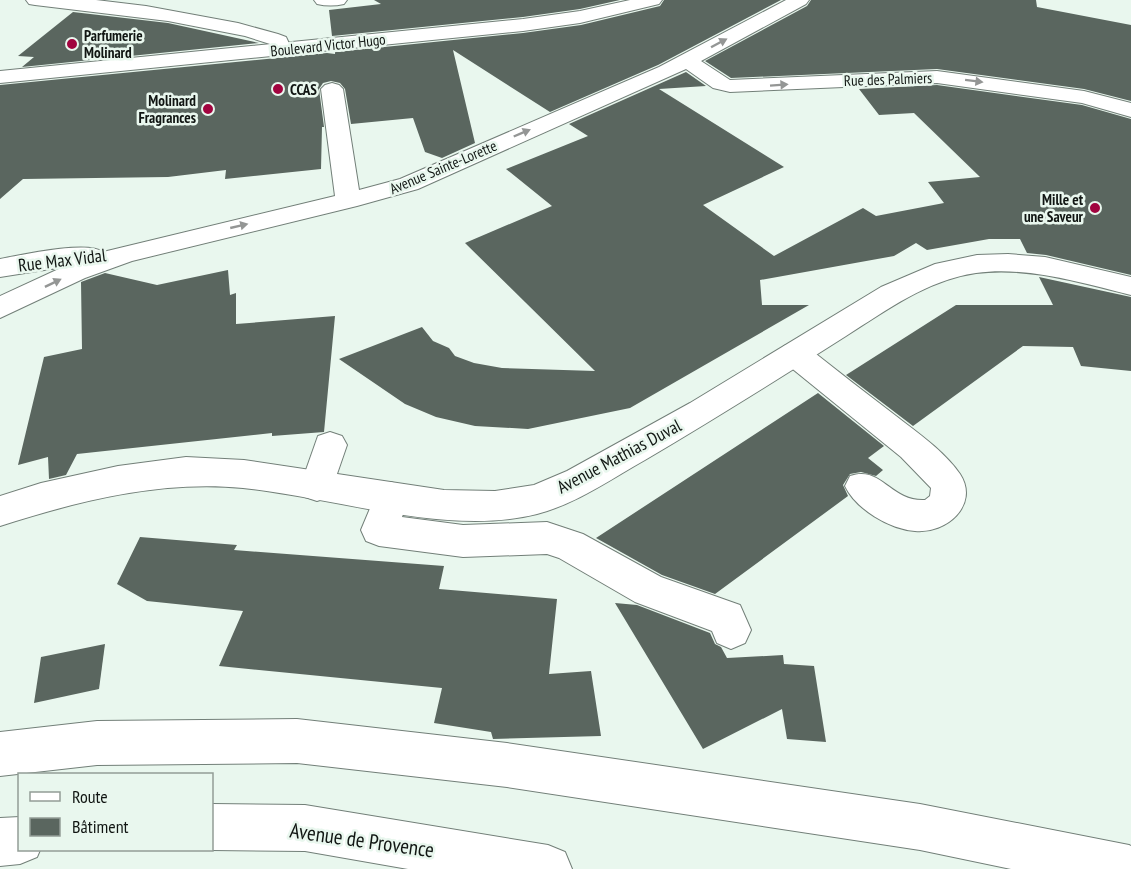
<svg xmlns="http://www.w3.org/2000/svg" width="1131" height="869" font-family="'PT Sans Narrow',sans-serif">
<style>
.building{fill:#5a665f}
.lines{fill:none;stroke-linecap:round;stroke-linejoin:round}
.minor-casing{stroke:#727f78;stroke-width:2}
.major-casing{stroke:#727f78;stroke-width:2}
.minor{fill:#fff;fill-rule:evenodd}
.major{fill:#fff;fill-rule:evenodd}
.oneway{fill:#949695}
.poi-dot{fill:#a1043f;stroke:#e9f7ee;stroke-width:2}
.labels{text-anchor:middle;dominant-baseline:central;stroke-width:5;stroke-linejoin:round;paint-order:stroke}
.far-poi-label{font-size:15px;font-weight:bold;fill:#111613;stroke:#e9f7ee;text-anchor:start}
.far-street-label{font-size:15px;fill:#111613;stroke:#e9f7ee}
.street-label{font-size:18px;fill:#111613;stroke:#e9f7ee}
.near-street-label{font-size:21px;fill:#111613;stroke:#e9f7ee}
</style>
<rect width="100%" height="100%" fill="#e9f7ee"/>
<g class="building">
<polygon points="374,0 620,0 580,9 523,17 332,36 329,10 381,4"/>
<polygon points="664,0 781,0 658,65 550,112 453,50 475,143 442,158 425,152 413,118 351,124 345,89 340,83 331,81 323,83 319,89 324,127 322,127 321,169 225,179 226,170 168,177 23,179 0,199 0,85 327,53 335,54 335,52 523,33 581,25 660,6"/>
<polygon points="811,0 1036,0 1037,7 1131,25 1131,101 1084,89 937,69 731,78 705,61 807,6"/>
<polygon points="73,12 168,23 259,43 22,67 34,57 18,56"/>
<polygon points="686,72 706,86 659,89 784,167 703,205 774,256 863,208 876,216 944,203 928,182 980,177 914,113 879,115 859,89 937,85 1082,105 1131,119 1131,275 1046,255 1027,253 1020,239 989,239 927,250 916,243 894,256 760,280 762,305 809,305 630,408 528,429 475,426 436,417 405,404 339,359 422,327 433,341 449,348 455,356 474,363 502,368 595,371 465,243 552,206 506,169 588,136 569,124"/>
<polygon points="228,270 230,295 236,293 236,324 335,316 324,432 272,436 272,433 77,454 66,475 49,479 48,457 18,465 44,357 82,349 81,282 105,273 157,285"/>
<polygon points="1039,277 1131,297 1131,371 1081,366 1073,347 1023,346 913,426 846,375 956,305 1053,305"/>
<polygon points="818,393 884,446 868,458 883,470 876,476 861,472 850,474 843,485 848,496 715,594 662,575 596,538"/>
<polygon points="140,537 237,545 234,550 444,566 439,589 557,599 549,674 591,671 601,736 493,739 491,732 434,723 442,688 219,666 243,611 147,601 117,584"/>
<polygon points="615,603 637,605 710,633 715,644 721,647 727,658 783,655 784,664 814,666 826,742 787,739 782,709 703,749"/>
<polygon points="105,644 99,689 34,703 41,657"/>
</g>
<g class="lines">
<g class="minor-casing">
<g id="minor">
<polygon points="26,0 96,0 146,6 238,23 278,34 286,37 292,50 289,54 275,54 270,44 245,36 168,21 35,5 29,4"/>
<path d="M 314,0 L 347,0 L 344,4 C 335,6 326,6 317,4 Z"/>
<path d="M 786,0 L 809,0 L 806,4 L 701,61 L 730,80 L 937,71 L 1084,91 L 1131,103 L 1131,117 L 1082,103 L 937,83 L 730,92 L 713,88 L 686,69 L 418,189 L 357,206 L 132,261 L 85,278 L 0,318 L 0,296 L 63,267 L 0,277 L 0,259 C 21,255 88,240 103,252 L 335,196 L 321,89 L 325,85 L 332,83 L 339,85 L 343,89 L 359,190 L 400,179 L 659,67 Z"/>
<path d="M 795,343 L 806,346 C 836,370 866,393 896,416 C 918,433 944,451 960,474 C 980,505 946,534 915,531 C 889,529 856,509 845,486 L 850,476 C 882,465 890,502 925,500 L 930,496 L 931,488 L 901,457 L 784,362 L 780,354 L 784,346 Z"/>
<polygon points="330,432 342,436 347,445 329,497 317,501 305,497 300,487 318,436"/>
<polygon points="391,482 403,487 409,497 402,517 463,525 547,522 583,534 661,577 740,605 751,630 745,643 731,649 717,643 712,631 635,602 559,558 547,554 463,557 379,546 366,541 361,530 379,487"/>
<polygon points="297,719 507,743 920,804 1129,845 1131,846 1131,869 1011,869 920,850 507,787 297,763 97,765 0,776 0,732 97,721"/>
</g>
</g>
<g class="major-casing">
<g id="major">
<polygon points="630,0 662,0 659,4 580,23 523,31 0,83 0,71 523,19 580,11"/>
<path d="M 1008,254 L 1045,257 L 1131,277 L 1131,295 C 1081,283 1028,266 976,273 C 927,280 887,310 846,336 C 780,378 713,420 645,460 C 611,479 576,504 537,514 C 447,537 335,497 243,488 C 160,480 78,501 0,526 L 0,496 L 41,483 L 118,466 L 186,457 L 244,460 L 444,490 L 495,491 L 534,485 L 567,471 L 690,403 L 881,287 L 935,264 L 977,255 Z"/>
<polygon points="212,804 305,805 548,845 565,852 572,869 408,869 305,851 212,850 210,850"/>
<polygon points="20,817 20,850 40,850 37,857 20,864 0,866 0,818"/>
</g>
</g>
<use href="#minor" class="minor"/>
<use href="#major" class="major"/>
</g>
<defs><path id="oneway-solid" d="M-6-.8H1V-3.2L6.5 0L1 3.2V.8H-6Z" transform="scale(1.5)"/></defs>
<g class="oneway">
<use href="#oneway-solid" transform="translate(719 43) rotate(-28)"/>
<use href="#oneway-solid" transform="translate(974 81) rotate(7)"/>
<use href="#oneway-solid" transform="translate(779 85) rotate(-4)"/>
<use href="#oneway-solid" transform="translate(522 133) rotate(-23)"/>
<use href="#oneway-solid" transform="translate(239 226) rotate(-13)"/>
<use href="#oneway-solid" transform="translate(53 283) rotate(-26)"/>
</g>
<g class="poi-dot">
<circle cx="72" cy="44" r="6"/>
<circle cx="278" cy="89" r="6"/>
<circle cx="208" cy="109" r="6"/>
<circle cx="1095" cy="208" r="6"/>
</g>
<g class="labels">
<g class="far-poi-label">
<text x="84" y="35">Parfumerie<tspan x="84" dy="17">Molinard</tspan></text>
<text x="290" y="89">CCAS</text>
<text x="196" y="100" text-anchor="end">Molinard<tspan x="196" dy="17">Fragrances</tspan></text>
<text x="1083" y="199" text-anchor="end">Mille et<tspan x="1083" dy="17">une Saveur</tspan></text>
</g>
<g class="far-street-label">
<text transform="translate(328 45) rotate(-6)">Boulevard Victor Hugo</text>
<text transform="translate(888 79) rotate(-2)">Rue des Palmiers</text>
<text transform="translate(443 167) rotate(-23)">Avenue Sainte-Lorette</text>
</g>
<g class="street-label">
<text transform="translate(62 260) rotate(-7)">Rue Max Vidal</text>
<text transform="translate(619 456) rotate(-28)">Avenue Mathias Duval</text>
</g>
<g class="near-street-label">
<text transform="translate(362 840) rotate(8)">Avenue de Provence</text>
</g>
</g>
<rect x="18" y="773" width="195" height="78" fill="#e9f7ee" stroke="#939d96" stroke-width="1.5"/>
<rect x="30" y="792" width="30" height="9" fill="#ffffff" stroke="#939d96" stroke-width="1.5"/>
<text x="72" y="803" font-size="18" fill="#111613">Route</text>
<rect x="30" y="818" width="30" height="18" fill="#5a665f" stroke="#939d96" stroke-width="1.5"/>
<text x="72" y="833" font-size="18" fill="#111613">Bâtiment</text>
</svg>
